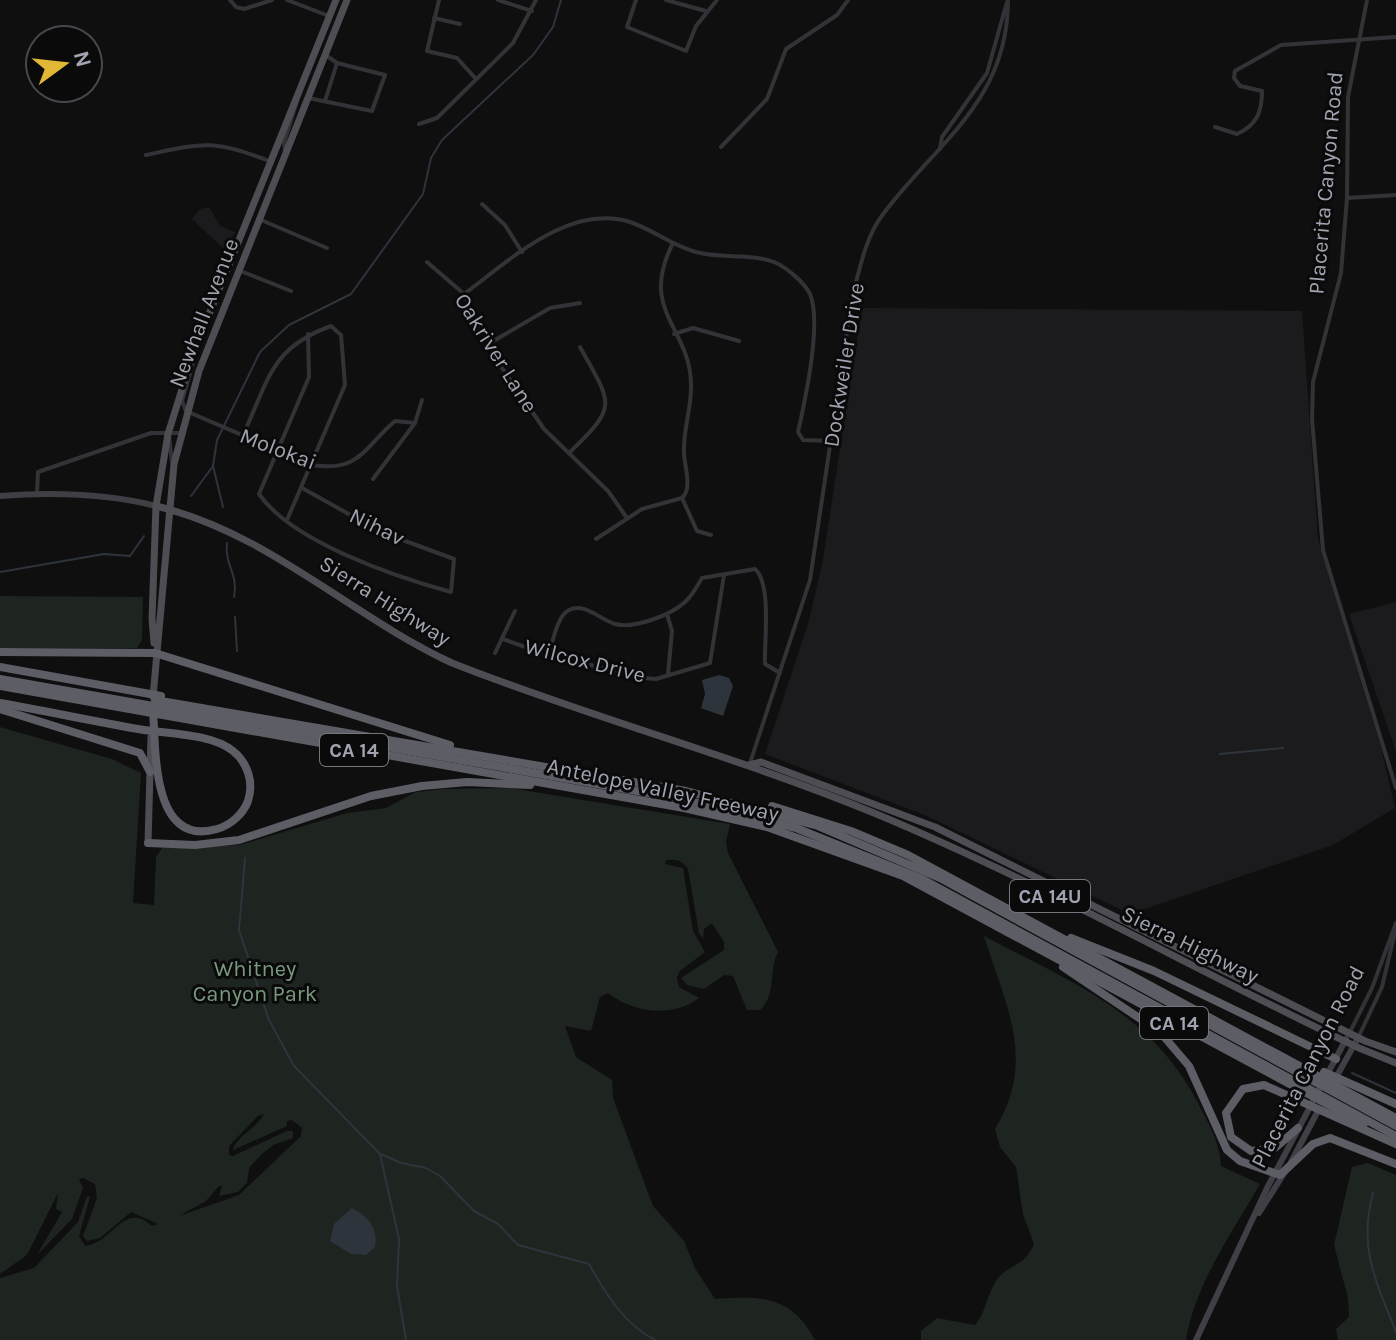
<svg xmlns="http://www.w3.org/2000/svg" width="1396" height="1340" font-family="Karla,sans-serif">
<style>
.built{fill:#1b1b1d}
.green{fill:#1e241f;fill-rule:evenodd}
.water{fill:#2e343c}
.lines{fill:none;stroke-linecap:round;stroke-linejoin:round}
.stream{stroke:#2e343c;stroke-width:2}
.street{stroke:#323337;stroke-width:4}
.secondary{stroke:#3f3f45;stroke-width:6}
.primary{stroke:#4d4d53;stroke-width:7}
.highway{stroke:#5d5e65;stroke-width:8}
.labels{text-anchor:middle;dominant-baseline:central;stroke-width:6;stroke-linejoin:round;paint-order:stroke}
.shield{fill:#0a0a0b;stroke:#74767e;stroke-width:2}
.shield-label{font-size:20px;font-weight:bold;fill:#a1a4b0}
.street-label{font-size:22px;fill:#a1a4b0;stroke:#0a0a0b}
.park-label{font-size:22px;fill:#799a7f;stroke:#0a0a0b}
</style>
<rect width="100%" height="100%" fill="#0f0f10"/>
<g class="built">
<polygon points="209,207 220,226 235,232 225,250 192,219 200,209"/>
<polygon points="862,308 1302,311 1318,539 1380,743 1395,808 1333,845 1130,914 927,816 765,754 808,624 822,565"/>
<polygon points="1396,602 1396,752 1349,614"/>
</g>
<g class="green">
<polygon points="0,596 143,597 142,640 137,648 0,648"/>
<path d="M 0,727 L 112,759 L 141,773 L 133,903 L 154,905 L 156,857 L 162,848 L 240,845 L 347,813 L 386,808 L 416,792 L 444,789 L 510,788 L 730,824 L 726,842 L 728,853 L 778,952 C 768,971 777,995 760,1010 L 747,1010 L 733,976 L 724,975 L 704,989 L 687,985 L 681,978 L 724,950 L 724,942 L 712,923 L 704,929 L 703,939 L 699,933 L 688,869 C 683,860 674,858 665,861 L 665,864 L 683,868 L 693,931 L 705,952 L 680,971 L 677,978 L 679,987 L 699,998 C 673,1018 633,1013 608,993 L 600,997 L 591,1031 L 565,1026 L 576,1057 L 612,1080 L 613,1098 L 653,1206 L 684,1241 L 695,1268 L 715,1299 C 761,1296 791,1295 815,1340 L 0,1340 L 0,1278 L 34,1268 L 78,1222 L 87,1196 L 90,1197 L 79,1236 L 85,1246 C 113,1243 124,1200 152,1226 L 158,1224 L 131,1212 L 100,1238 L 87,1241 L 83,1236 L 97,1198 L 95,1184 L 83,1178 L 79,1179 L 83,1188 L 72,1219 L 37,1255 L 62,1212 L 56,1209 L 58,1193 L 27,1255 L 0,1274 ZM 264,1114 C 256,1129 236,1136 233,1150 L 287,1126 L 287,1121 L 292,1120 L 302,1128 L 301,1136 L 239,1195 L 179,1216 L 206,1201 L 219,1186 L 222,1186 L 219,1196 L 238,1192 L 247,1183 L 249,1168 L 262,1154 L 273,1145 L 293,1138 L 293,1131 L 287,1131 L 233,1156 L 229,1155 L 229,1146 L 258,1116 Z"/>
<path d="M 984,936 C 1073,983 1155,1014 1201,1109 C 1211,1128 1220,1144 1221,1166 L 1260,1184 C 1232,1233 1195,1284 1186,1340 L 921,1340 L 921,1331 L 937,1318 L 975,1325 C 988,1310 987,1288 1002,1274 C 1017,1261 1024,1266 1034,1244 L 1023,1214 L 1016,1167 L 1000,1147 L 995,1129 C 1037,1060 1006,1007 984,936 Z"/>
<polygon points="1368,1163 1396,1175 1396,1340 1338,1340 1336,1329 1349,1317 1348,1298 1334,1245 1352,1167"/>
</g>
<g class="water">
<polygon points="719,675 729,678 733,686 723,716 701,708 705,694 702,680"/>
<path d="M 352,1208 C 369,1217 378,1228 375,1247 L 366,1255 L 351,1254 L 330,1241 L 334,1224 Z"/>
</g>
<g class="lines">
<g class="stream">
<polyline points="213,466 223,507"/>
<polyline points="191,496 213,466 217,440 260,352 289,325 351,294 423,194 431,158 442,140 533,55 553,27 561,0"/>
<path d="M 227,543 C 224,564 239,575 234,597"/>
<polyline points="0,572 104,554 130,556 144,536"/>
<polyline points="235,617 237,651"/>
<polyline points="1220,754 1283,748"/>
<polyline points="245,858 239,930 269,1020 294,1066 380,1154 399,1239 397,1286 406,1340"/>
<polyline points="1344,1011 1352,1000 1354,983"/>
<polyline points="1352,1073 1396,1093"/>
<path d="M 381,1154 L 401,1163 L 426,1168 L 440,1176 L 474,1211 L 498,1224 L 518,1245 L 589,1264 C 605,1293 625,1325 655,1340"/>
<path d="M 1373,1193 C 1358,1248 1376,1281 1396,1332"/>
</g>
<g class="street">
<polyline points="230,0 236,7 244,9 272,0"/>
<polyline points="287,0 329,16"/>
<polyline points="439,0 427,51 457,58 476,79"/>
<polyline points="498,0 532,11"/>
<polyline points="636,0 627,27 686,51 696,26 717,0"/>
<polyline points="666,0 706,11"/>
<polyline points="1367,0 1348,97 1347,198 1341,273 1313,382 1312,419 1323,550 1396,788"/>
<polyline points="434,18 460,24"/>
<polyline points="308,98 372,111 385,75 337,63 327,56"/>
<polyline points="325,101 337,63"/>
<polyline points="419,124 437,118 513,43 536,0"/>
<path d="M 1215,127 L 1237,134 C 1257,125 1262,112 1262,91 L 1240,86 L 1234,78 L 1235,71 L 1281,45 L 1396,37"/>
<polyline points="721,147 767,99 786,49 837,15 848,0"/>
<polyline points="940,149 942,137 987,73 1007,2"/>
<polyline points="285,150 284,143 297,101"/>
<path d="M 146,155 C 203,143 214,139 269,161"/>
<polyline points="1347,198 1396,195"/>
<polyline points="482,204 505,225 522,252"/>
<polyline points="261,220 327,248"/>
<polyline points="427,262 464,294 498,362 544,429 608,491 627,518"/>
<polyline points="238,270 291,291"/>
<path d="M 464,294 C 509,261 569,203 630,222 C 654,230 672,246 696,252 C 720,259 750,253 774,262 C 786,267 804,282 810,294 C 822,322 805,401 798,432 L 803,440 L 831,441"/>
<polyline points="674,334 693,328 739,341"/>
<polyline points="490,343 550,308 580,303"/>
<path d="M 193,363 L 182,401 L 186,411 L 312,465 C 360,473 365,446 395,421 L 415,423"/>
<path d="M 243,435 C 269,380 270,348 331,326 L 341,335 L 345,385 L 287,520"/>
<polyline points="169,436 172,462"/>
<path d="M 569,453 C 619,405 612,405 580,347"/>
<polyline points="373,479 415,423 422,400"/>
<path d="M 302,488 L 381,532 L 454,559 L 451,592 C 396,577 292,542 259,494 L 309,377 L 308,334"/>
<polyline points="37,493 38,472 151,433 180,433"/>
<polyline points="682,498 697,531 711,535"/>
<path d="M 596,539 L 642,509 L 682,498 C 693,488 684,466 684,452 C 683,429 692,407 691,384 C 690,327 639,312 672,245"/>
<polyline points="667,614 672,631 668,674"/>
<polyline points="503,639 542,653 643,678 656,679 710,663 724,575"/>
<polyline points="495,653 515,611"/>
<path d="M 549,654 C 553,641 557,616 569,610 C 584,602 601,620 615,624 C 634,629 671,615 685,602 C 693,595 697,586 702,578 L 755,569 C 772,584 764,642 765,664 L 780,673"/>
<path d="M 750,763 L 810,580 L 852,298 C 859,272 865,239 881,217 C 935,143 1008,103 1008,0"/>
<polyline points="1349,1034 1372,988 1396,923"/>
<polyline points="1358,1038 1382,987 1395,932"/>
</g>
<g class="secondary">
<path d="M 0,496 C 53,492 104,493 156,506"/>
<polyline points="1334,1081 1358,1038"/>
<polyline points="1291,1162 1319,1109"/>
<polyline points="1259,1213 1285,1172"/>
<polyline points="1196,1340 1267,1188 1346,1039"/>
</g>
<g class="primary">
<path d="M 156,506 C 269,533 349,615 452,663 C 591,718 736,756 874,813 C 1040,882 1197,971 1359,1048 L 1396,1063"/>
<polyline points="154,643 152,619 156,506 168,434 193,354 336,0"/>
<polyline points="153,697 174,464 199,371 347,0"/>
<polyline points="749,765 761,762 935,827 1365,1041 1396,1052"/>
<polyline points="148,843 151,737"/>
</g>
<g class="highway">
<polyline points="0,652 155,653 450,745"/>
<polyline points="0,667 161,696"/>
<polyline points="0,679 682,799 796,828 922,879 1396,1136"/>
<polyline points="0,686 684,808 767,827 903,876 1364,1124"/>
<polyline points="155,700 686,791 818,826 940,878 1396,1126"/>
<path d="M 0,703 C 46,711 92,721 138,729 C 166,734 211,733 233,751 C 248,763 254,783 248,801 C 243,814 231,825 217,829 C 151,848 156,749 153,710"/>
<polyline points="0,709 140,753 150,772"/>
<polyline points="772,806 851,831 908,855 1396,1118"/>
<polyline points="148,843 195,845 239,840 371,796 422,786 467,782 530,785"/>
<polyline points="1071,938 1154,971 1336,1059"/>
<polyline points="1063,967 1160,1032 1189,1066 1227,1150 1240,1161 1280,1175 1313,1144 1330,1138 1396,1164"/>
<polyline points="1324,1072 1396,1104"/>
<polyline points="1298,1128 1275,1148 1251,1151 1231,1137 1226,1113 1243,1089 1264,1085 1396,1144"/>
</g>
</g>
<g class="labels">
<g class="shield">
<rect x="320" y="734" width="68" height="32" rx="6"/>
<rect x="1010" y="880" width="80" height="32" rx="6"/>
<rect x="1140" y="1007" width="68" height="32" rx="6"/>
</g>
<g class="shield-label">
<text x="354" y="750">CA 14</text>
<text x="1050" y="896">CA 14U</text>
<text x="1174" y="1023">CA 14</text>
</g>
<g class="street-label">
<text transform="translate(1326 183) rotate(-85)">Placerita Canyon Road</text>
<text transform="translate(204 313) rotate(-69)">Newhall Avenue</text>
<text transform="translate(496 353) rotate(58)">Oakriver Lane</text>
<text transform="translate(844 365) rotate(-81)">Dockweiler Drive</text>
<text transform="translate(278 449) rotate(21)">Molokai</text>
<text transform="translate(377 527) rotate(26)">Nihav</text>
<text transform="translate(385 601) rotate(32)">Sierra Highway</text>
<text transform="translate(585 661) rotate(14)">Wilcox Drive</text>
<text transform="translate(663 790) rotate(12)">Antelope Valley Freeway</text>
<text transform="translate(1190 945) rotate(26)">Sierra Highway</text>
<text transform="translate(1308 1067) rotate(-63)">Placerita Canyon Road</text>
</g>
<g class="park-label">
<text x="255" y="969">Whitney<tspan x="255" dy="25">Canyon Park</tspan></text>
</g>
</g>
<g transform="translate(64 64) rotate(75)"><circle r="38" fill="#0a0a0b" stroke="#46484d" stroke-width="2"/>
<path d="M0-6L14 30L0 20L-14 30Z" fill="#e1b836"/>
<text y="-12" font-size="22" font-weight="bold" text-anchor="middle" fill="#a1a4b0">N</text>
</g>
</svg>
